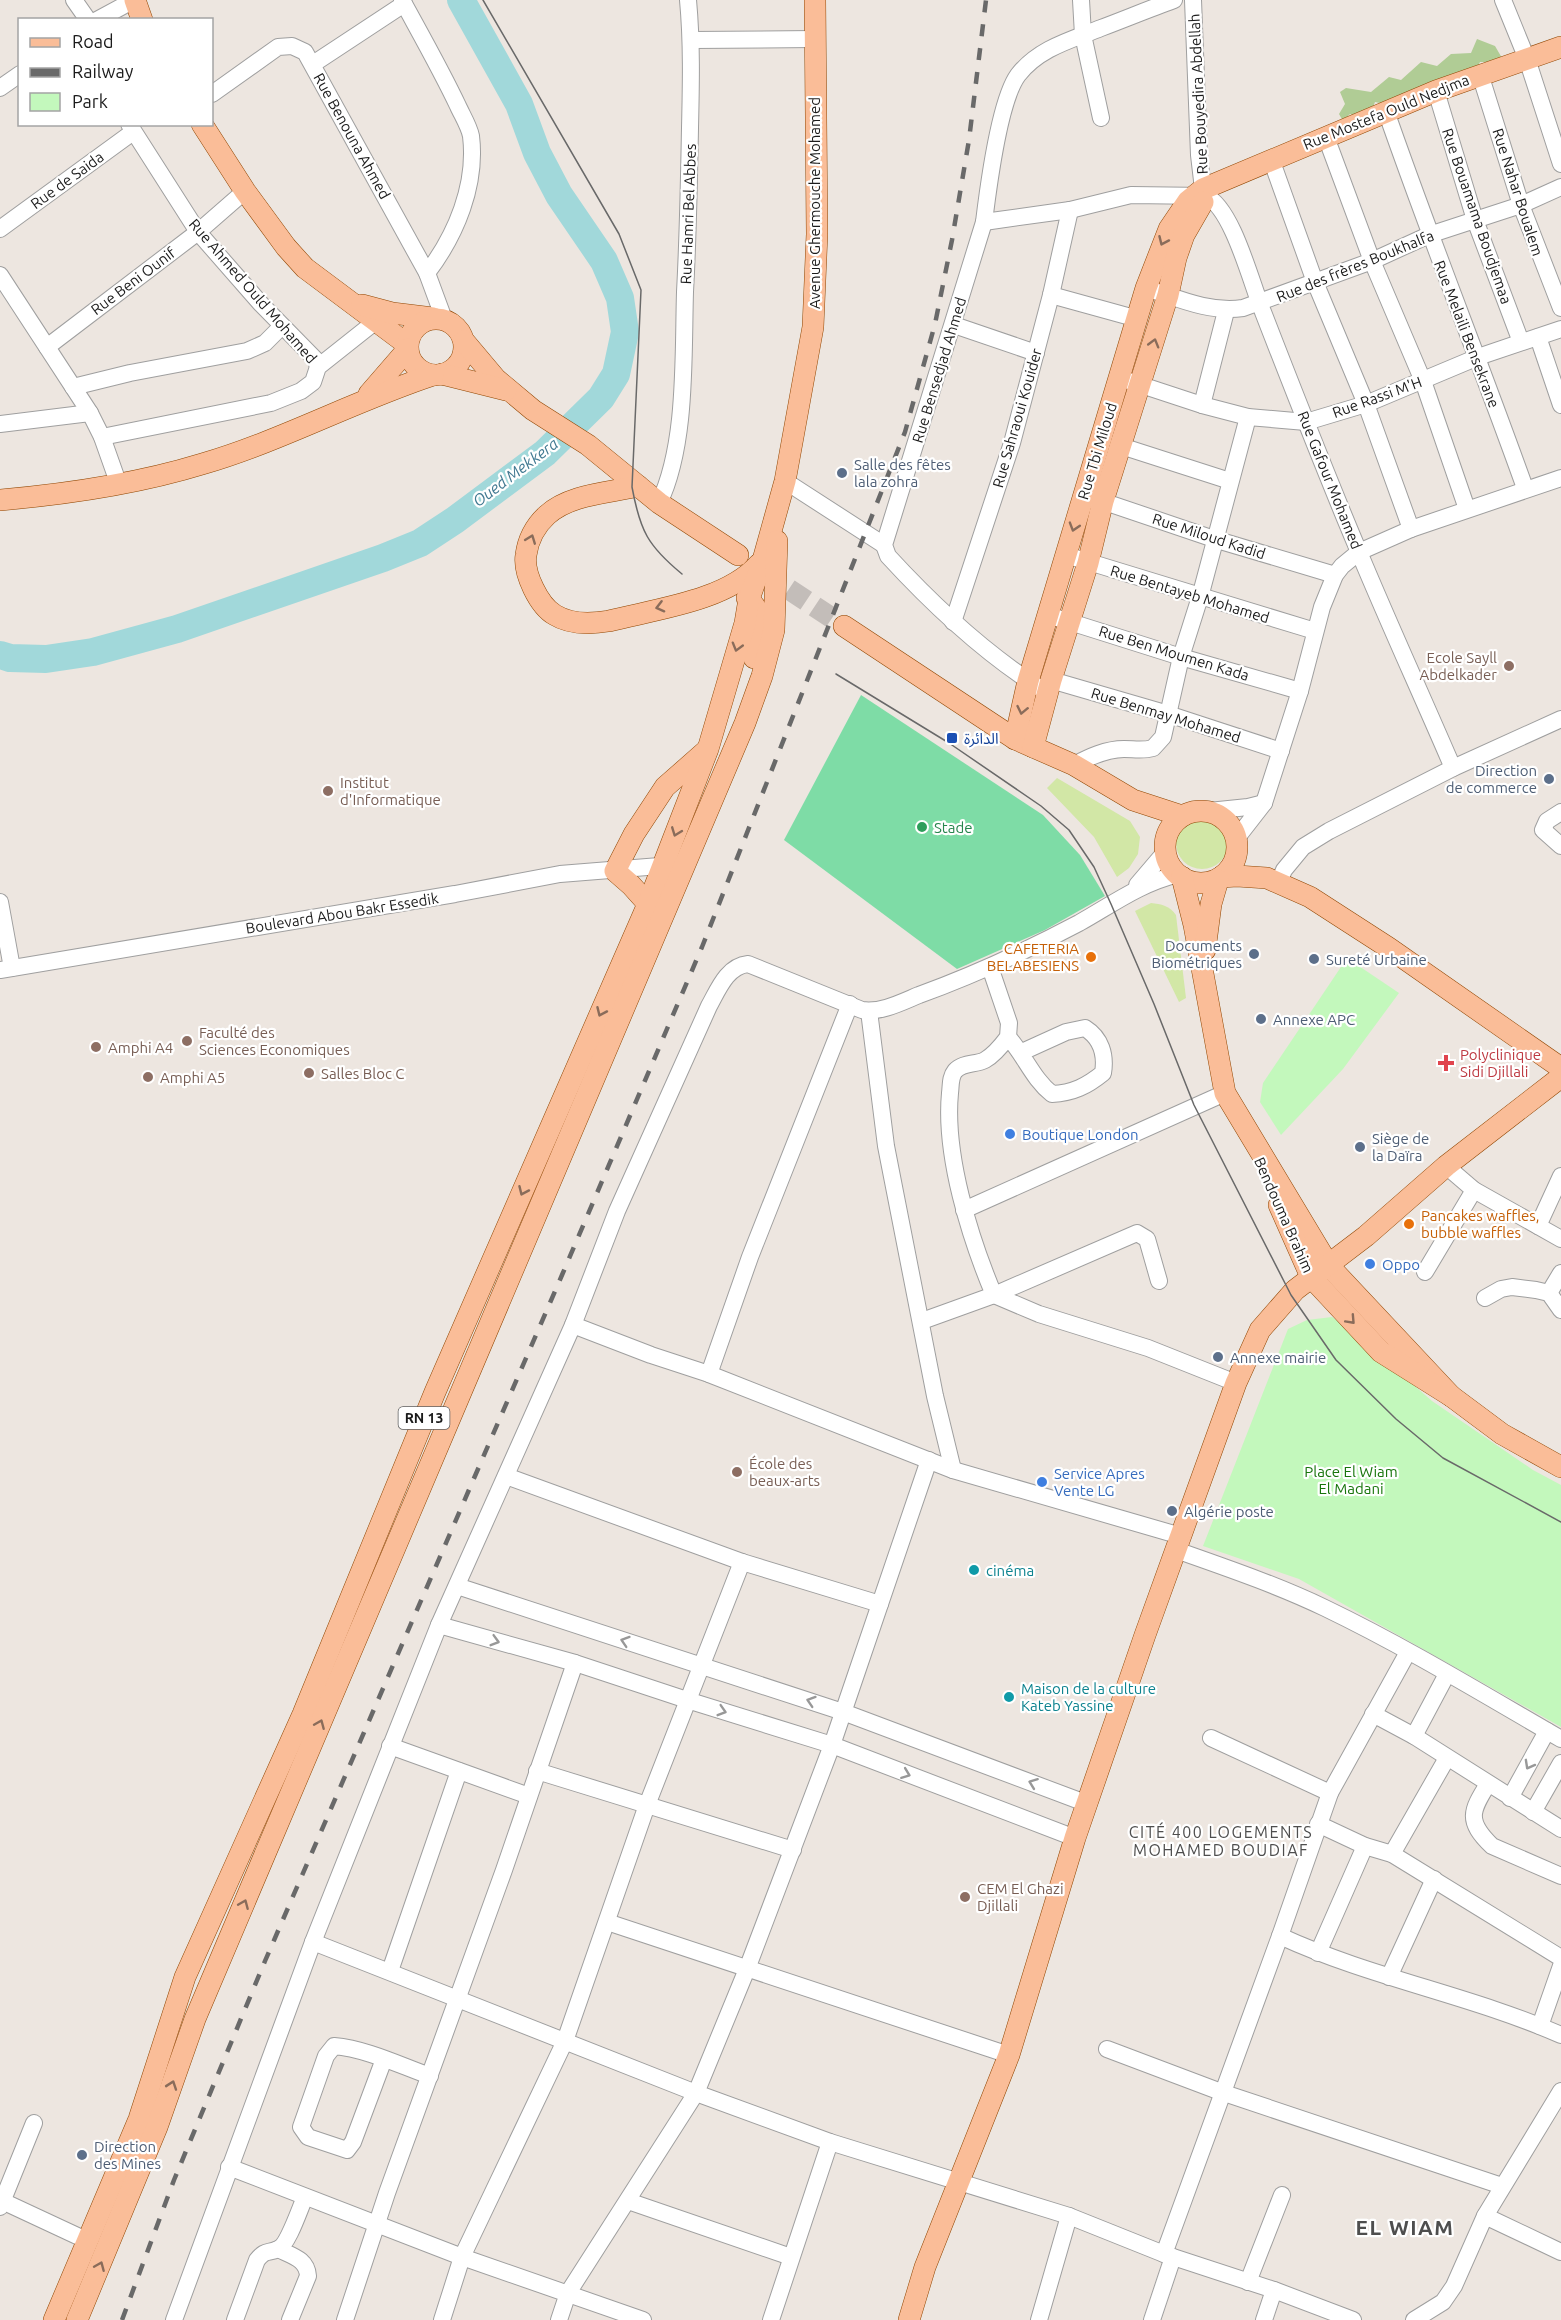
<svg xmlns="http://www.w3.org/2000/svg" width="1561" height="2320" font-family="Ubuntu,'Noto Sans Arabic',sans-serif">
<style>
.grass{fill:#d2e7a6}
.forest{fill:#b0cc95}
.park{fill:#c3f8bc}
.pitch{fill:#7edca6}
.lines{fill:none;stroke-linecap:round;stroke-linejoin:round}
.river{stroke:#a1d8da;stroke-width:28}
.major-tunnel{stroke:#c3bdb9;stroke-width:21;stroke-dasharray:21 10;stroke-linecap:butt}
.minor-casing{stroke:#9f9f9f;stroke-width:18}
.major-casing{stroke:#904602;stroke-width:22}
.minor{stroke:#fff;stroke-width:16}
.major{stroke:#fabd98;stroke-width:21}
.tram{stroke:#696969;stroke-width:1.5}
.rail{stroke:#696969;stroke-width:4.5;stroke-dasharray:12 12;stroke-linecap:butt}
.oneway{stroke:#8a6c5a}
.oneway2{stroke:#989898}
.service-dot{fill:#5c6f8a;stroke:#fff;stroke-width:2}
.education-dot{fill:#8d6e63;stroke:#fff;stroke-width:2}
.transit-dot{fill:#1a4fb4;stroke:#fff;stroke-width:2}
.leisure-dot{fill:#2e9e5b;stroke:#fff;stroke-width:2}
.food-dot{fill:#e8710a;stroke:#fff;stroke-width:2}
.health-dot{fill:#e0444e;stroke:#fff;stroke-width:2}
.shop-dot{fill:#3f7fe0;stroke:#fff;stroke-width:2}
.culture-dot{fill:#0f9aa8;stroke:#fff;stroke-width:2}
.labels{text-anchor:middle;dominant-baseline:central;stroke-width:4.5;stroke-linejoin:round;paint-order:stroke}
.shield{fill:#fff;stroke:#5f5f5f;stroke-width:1.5}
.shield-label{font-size:14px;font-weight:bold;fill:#1b1b1b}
.street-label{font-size:15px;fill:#1b1b1b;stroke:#fff}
.service-label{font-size:15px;fill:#4e5e75;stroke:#fff;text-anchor:start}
.education-label{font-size:15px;fill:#785e54;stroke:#fff;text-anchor:start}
.transit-label{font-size:15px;fill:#164399;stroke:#fff;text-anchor:start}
.leisure-label{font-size:15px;fill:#27864d;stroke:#fff;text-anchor:start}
.food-label{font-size:15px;fill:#c56008;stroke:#fff;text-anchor:end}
.health-label{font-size:15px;fill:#be3a42;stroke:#fff;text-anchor:start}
.shop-label{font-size:15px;fill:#366cbe;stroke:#fff;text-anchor:start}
.park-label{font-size:15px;fill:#18750c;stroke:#fff}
.culture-label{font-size:15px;fill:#0d838f;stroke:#fff;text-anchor:start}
.water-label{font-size:16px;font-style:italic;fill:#417991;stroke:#fff}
.neighbourhood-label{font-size:16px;letter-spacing:1.5px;fill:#4e4e4e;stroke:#fff}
.district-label{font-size:21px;font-weight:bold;letter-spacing:1.5px;fill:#4e4e4e;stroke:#fff}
</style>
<rect width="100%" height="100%" fill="#ede6e0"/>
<g class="grass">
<polygon points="1057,778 1130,821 1140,837 1138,854 1129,868 1117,877 1094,837 1047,788"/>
<circle cx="1202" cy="843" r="26"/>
<path d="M 1151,903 C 1161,904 1170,906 1176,915 L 1186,998 L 1179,1002 L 1135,911 Z"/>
</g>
<polygon class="forest" points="1477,39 1495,46 1502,58 1491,67 1487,62 1480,62 1475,73 1389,105 1375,102 1372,110 1357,117 1350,114 1343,121 1339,114 1345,104 1340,92 1346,88 1371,92 1389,77 1401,80 1421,62 1437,66 1451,54 1471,53"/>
<g class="park">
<polygon points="1347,958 1399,993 1343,1069 1281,1135 1260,1102 1263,1083"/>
<polygon points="1332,1317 1349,1329 1432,1401 1533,1470 1561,1485 1561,1727 1299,1579 1203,1546 1288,1329 1307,1320"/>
</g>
<polygon class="pitch" points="861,695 1043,815 1080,855 1105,896 1045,930 957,969 784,840"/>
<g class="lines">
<polyline class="river" points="0,655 10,658 46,659 93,652 177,629 383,558 420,543 455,520 545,453 601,398 616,374 625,332 620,298 604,261 559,195 537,153 519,104 461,0"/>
<polyline class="major-tunnel" points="763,572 844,626"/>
<g class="minor-casing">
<g id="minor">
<polyline points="74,0 88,20"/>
<path d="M 402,0 C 421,35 441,70 458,106 C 462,115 469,126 471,136 C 477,185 456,235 427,273"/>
<polyline points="1081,0 1083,35 1101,118"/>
<polyline points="1193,0 1199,155 1203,189"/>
<polyline points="1503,0 1527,59 1561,164"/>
<polyline points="97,20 134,0"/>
<polyline points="692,40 815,39"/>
<polyline points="313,64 404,4"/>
<polyline points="1480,74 1521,205 1561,308"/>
<polyline points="0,88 20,74"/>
<polyline points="1436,91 1475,220 1521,342"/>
<polyline points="212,94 278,47 292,46 305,52 427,273 444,319"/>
<path d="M 1386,111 C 1430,238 1480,362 1525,488"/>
<polyline points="129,124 198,232 261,304 316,360 318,367"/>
<polyline points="1326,137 1372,261 1423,381 1467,509"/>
<polyline points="1271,159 1315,282 1366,404 1411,529"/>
<path d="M 984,222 L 1070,210 L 1131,195 L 1206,196 C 1233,209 1251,283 1263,312 C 1294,392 1325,472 1359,552 C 1389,624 1422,696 1453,768"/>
<polyline points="0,229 133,132"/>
<polyline points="0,275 90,413 102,437 119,485"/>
<path d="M 1146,288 C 1177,298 1209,313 1243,308 L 1372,261 L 1429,235 L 1521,205 L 1561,187"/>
<polyline points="1051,295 1138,319"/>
<polyline points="954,325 1036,353"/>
<polyline points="1538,337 1561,405"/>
<polyline points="47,347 198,232 245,191"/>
<polyline points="1129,381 1202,405 1248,417 1306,422 1366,404 1478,357 1561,329"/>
<polyline points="73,387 130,373 247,351 265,343 282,326"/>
<polyline points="1202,405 1226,311"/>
<polyline points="0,424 90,413"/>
<polyline points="102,437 271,403 301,391 313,382 318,367 376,321"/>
<polyline points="1121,446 1230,481"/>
<polyline points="785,481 884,545"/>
<polyline points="1093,498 1214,539 1335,575"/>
<path d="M 659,503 C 687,445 683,357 685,292 C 688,237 689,183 690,128 C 691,85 692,43 688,0"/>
<polyline points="1066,555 1315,631"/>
<polyline points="1048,615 1181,657 1300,691"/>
<polyline points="953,622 1012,443 1051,295 1070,210"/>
<polyline points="1051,680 1168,714 1281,751"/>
<path d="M 1038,687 C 982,651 933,605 888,556 L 884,545 L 984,222 C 988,189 999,101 1018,75 C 1039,48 1071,40 1101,28 C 1125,19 1149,9 1174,0"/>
<path d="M 1074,765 C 1089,757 1106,749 1124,749 C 1134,749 1143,751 1153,748 L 1163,737 L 1181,657 L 1200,597 L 1248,417"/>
<polyline points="1264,803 1300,691 1322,607 1335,575 1342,566 1359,552 1411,529 1561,478"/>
<polyline points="1209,811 1248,807 1264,803 1236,839"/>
<polyline points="1561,812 1547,821 1543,830 1561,846"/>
<polyline points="1279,882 1284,870 1303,847 1329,831 1453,768 1561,719"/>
<polyline points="1137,885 1166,851"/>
<polyline points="0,902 12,968"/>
<path d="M 990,967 L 1009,1023 L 1008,1037 C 1002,1045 994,1055 985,1060 C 976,1065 963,1062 955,1071 C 950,1077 951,1086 950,1093 C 944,1155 970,1238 994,1295 L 1039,1314 L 1148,1348 L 1236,1383"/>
<polyline points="0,970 455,894 560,874 672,865"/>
<polyline points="869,1011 886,1146 935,1396 953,1470"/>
<path d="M 1008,1037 C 1025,1056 1033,1079 1052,1094 C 1073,1093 1087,1086 1103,1073 C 1106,1055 1101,1038 1085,1028 L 1066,1032 L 1022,1052"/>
<polyline points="1446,1166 1474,1190 1561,1239"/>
<polyline points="964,1210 1225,1093"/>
<polyline points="1538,1226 1561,1176"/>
<polyline points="1425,1272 1474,1190"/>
<polyline points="1549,1293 1561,1273"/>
<polyline points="1485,1298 1501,1289 1512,1287 1536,1290 1549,1293 1561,1310"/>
<polyline points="922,1321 994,1295 1137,1233 1147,1239 1159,1281"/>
<polyline points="573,1325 651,1355 709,1374 953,1470 1181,1536"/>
<polyline points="709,1374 750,1257 850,1004"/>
<polyline points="506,1476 742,1562 880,1604"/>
<path d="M 1176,1550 C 1227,1568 1277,1585 1325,1608 C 1406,1647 1483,1694 1561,1739"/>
<polyline points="457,1586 843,1712 1088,1804"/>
<polyline points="439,1625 575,1663 687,1700 832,1745 1075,1838"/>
<polyline points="1373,1714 1414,1736 1561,1829"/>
<polyline points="1414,1736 1447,1674"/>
<polyline points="1211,1738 1330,1793"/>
<polyline points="390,1746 529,1796"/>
<polyline points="537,1771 793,1850"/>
<path d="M 1488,1784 C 1471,1811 1466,1821 1492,1846 L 1561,1876"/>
<polyline points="1510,1798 1547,1731"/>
<polyline points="1533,1812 1561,1763"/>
<polyline points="1318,1824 1365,1846 1392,1854 1561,1958"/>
<polyline points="1392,1854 1447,1758"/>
<polyline points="607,1922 1009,2055"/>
<path d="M 1280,1936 C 1371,1978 1470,1995 1561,2035"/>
<polyline points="313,1942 696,2093 830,2142 1069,2216 1164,2254 1274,2290 1353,2320"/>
<polyline points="1318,1953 1365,1846"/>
<polyline points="390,1971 459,1771"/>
<polyline points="1389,1977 1434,1879"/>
<polyline points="1540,2026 1561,1966"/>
<polyline points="1107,2049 1221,2092 1502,2186"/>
<path d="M 384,2059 L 353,2142 L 347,2150 L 308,2137 L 301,2127 L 326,2056 L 334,2046 C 367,2049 399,2065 430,2076"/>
<polyline points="229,2167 462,2257 643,2320"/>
<polyline points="0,2200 88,2241"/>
<polyline points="628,2201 791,2257"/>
<polyline points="0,2207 34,2123"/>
<polyline points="1485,2216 1561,2252"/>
<path d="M 278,2249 C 292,2256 307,2259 308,2276 L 290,2320"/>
<polyline points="1164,2254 1280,1936 1330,1793 1408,1652"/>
<polyline points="1248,2282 1282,2195"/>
<path d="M 174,2320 L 313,1942 L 439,1625 L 573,1325 L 617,1211 L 709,1006 C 718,990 727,966 748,964 L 862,1010 C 881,1013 902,1002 919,995 C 974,975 1028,950 1079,923 C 1113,904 1139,884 1178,874"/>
<path d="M 235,2320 L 257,2260 C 266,2249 267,2254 278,2249 C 288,2245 300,2208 305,2197"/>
<polyline points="345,2320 387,2193 504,1870 575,1663"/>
<polyline points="442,2320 462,2257 565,2041 647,1805 742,1562"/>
<polyline points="559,2320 568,2293 696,2093 747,1969 832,1745 929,1460"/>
<polyline points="771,2320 830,2142"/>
<polyline points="1039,2320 1069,2216"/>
<polyline points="1152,2320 1173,2257"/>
<polyline points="1264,2320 1274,2290"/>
<polyline points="1414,2320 1443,2302 1454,2286 1485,2216 1561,2091"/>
</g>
</g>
<g class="major-casing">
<g id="major">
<polyline points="135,0 142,20"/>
<polyline points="202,124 245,191 286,247 305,268 408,345"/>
<polyline points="362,305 392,313 433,318"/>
<circle cx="436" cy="347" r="28"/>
<polyline points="464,341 496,379 533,410 588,445 659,503 738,555"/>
<polyline points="442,374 506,390"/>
<polyline points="369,394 408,349"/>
<path d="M 638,486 C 609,493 570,494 547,515 C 535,526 528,540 526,555 C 523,573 539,606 555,615 C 571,625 591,624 609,621 C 656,609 726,601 759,564"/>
<path d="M 0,500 C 68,494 137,484 202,464 C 281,441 354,401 433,375"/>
<path d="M 747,598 C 766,612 760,638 754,658"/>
<polyline points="844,626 1015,739 1074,765 1133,800 1182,816"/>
<polyline points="1015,739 1028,681 1146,288 1169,229 1188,201 1203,189 1436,91 1561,47"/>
<polyline points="1033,747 1051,680 1088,563 1103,501 1168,295 1176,258 1184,235 1203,202"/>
<circle cx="1201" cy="847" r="36"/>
<polyline points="1182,877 1194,925 1225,1093 1329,1266 1451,1396"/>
<polyline points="1221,877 1237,876 1267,878 1310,897 1389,948 1561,1068"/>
<polyline points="648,904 631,885 615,871 634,834 665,787 707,750"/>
<polyline points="1205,950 1211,904 1218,880"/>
<polyline points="1279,1205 1311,1277 1381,1352 1451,1396 1502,1434 1561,1467"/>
<polyline points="54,2320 139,2119 185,1977 303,1714 435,1392 648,904 708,749 745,623 749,599 763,560 785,481 813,327 817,234 815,0"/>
<polyline points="77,2320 157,2127 195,2019 745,723 762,676 774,630 777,541"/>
<polyline points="909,2320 925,2267 1009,2055 1075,1838 1145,1635 1236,1383 1260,1330 1295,1290 1366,1236 1446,1166 1561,1077"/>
</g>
</g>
<use href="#minor" class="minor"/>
<use href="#major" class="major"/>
<g class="tram">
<path d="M 483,0 L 619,234 L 641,290 L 632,487 C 640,531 648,546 682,574"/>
<polyline points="836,674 949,743 1041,806 1069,830 1094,867 1111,904 1154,1004 1194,1105 1291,1295 1336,1360 1396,1419 1443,1458 1561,1522"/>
</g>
<polyline class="rail" points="122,2320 174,2180 265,1961 562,1275 702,947 905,432 935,324 952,240 969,140 986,0"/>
</g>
<defs><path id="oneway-chevron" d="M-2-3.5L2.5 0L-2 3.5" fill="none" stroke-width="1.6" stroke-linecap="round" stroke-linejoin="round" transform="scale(1.5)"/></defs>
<g class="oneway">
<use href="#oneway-chevron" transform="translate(1163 241) rotate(114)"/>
<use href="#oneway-chevron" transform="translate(1154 343) rotate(-74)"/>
<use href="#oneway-chevron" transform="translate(1074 527) rotate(107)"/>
<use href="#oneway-chevron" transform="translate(531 539) rotate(-69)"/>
<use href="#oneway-chevron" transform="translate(660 607) rotate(166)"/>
<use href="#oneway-chevron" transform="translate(737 647) rotate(106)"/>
<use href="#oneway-chevron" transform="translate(1022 710) rotate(102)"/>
<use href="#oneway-chevron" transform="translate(676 832) rotate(111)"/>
<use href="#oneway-chevron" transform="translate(601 1012) rotate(114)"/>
<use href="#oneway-chevron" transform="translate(523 1191) rotate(114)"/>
<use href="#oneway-chevron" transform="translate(1351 1320) rotate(47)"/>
<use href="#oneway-chevron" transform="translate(320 1724) rotate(-67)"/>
<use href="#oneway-chevron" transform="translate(244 1904) rotate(-67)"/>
<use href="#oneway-chevron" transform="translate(172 2085) rotate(-71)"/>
<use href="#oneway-chevron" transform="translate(100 2266) rotate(-67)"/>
</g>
<g class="oneway2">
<use href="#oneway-chevron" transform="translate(495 1641) rotate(16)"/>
<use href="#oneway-chevron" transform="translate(625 1641) rotate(-162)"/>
<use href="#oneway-chevron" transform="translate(811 1701) rotate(-162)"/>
<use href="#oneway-chevron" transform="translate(722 1711) rotate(17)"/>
<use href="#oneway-chevron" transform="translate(1529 1765) rotate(119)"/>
<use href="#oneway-chevron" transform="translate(906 1774) rotate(21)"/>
<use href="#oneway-chevron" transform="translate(1033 1783) rotate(-159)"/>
</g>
<g class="service-dot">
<circle cx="842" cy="473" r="6"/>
<circle cx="1549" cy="779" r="6"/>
<circle cx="1254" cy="954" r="6"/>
<circle cx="1314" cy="959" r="6"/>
<circle cx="1261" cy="1019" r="6"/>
<circle cx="1360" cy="1147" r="6"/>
<circle cx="1218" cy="1357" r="6"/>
<circle cx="1172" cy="1511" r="6"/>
<circle cx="82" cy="2155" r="6"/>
</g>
<g class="education-dot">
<circle cx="1509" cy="666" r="6"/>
<circle cx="328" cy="791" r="6"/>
<circle cx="187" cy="1041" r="6"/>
<circle cx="96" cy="1047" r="6"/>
<circle cx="309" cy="1073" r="6"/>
<circle cx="148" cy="1077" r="6"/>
<circle cx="737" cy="1472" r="6"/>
<circle cx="965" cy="1897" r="6"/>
</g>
<rect class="transit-dot" x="946" y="732" width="12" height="12" rx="3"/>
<circle class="leisure-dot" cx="922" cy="827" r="6"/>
<g class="food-dot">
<circle cx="1091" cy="957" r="6"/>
<circle cx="1409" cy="1224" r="6"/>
</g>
<path class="health-dot" d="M1443 1054h6v6h6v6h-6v6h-6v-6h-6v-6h6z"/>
<g class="shop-dot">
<circle cx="1010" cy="1134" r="6"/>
<circle cx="1370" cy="1264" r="6"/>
<circle cx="1042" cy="1482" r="6"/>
</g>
<g class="culture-dot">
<circle cx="974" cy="1570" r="6"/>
<circle cx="1009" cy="1697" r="6"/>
</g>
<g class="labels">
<rect class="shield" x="398.5" y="1407" width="51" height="22" rx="4.5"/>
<g class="shield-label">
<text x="424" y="1418">RN 13</text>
</g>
<g class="street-label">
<text transform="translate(1198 94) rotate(-93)">Rue Bouyedira Abdellah</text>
<text transform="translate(1386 112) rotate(-22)">Rue Mostefa Ould Nedjma</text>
<text transform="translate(352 136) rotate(61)">Rue Benouna Ahmed</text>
<text transform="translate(67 180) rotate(-36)">Rue de Saida</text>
<text transform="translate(1518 192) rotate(72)">Rue Nahar Boualem</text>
<text transform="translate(814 203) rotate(-90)">Avenue Ghermouche Mohamed</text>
<text transform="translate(688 214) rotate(-88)">Rue Hamri Bel Abbes</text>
<text transform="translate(1477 216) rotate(71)">Rue Bouamama Boudjemaa</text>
<text transform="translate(1355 266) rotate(-22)">Rue des frères Boukhalfa</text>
<text transform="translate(133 281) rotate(-37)">Rue Beni Ounif</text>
<text transform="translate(253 291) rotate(49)">Rue Ahmed Ould Mohamed</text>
<text transform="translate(1467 334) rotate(69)">Rue Melaili Bensekrane</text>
<text transform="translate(939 370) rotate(-73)">Rue Bensedjad Ahmed</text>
<text transform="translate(1377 397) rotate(-20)">Rue Rassi M'H</text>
<text transform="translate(1017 418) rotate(-74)">Rue Sahraoui Kouider</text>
<text transform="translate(1097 451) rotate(-73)">Rue Tbi Miloud</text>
<text transform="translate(1330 480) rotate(68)">Rue Gafour Mohamed</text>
<text transform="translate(1209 536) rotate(18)">Rue Miloud Kadid</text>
<text transform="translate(1190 594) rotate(17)">Rue Bentayeb Mohamed</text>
<text transform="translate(1174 653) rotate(17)">Rue Ben Moumen Kada</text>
<text transform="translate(1166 715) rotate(17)">Rue Benmay Mohamed</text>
<text transform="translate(342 913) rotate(-9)">Boulevard Abou Bakr Essedik</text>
<text transform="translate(1284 1215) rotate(66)">Bendouma Brahim</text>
</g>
<g class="service-label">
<text x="854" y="464">Salle des fêtes<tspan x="854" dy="17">lala zohra</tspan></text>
<text x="1537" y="770" text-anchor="end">Direction<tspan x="1537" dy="17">de commerce</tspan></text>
<text x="1242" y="945" text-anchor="end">Documents<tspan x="1242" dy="17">Biométriques</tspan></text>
<text x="1326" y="959">Sureté Urbaine</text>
<text x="1273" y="1019">Annexe APC</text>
<text x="1372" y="1138">Siège de<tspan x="1372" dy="17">la Daïra</tspan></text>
<text x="1230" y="1357">Annexe mairie</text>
<text x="1184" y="1511">Algérie poste</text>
<text x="94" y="2146">Direction<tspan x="94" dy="17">des Mines</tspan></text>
</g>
<g class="education-label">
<text x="1497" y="657" text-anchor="end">Ecole Sayll<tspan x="1497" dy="17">Abdelkader</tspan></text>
<text x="340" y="782">Institut<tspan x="340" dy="17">d'Informatique</tspan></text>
<text x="199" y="1032">Faculté des<tspan x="199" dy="17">Sciences Economiques</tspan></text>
<text x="108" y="1047">Amphi A4</text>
<text x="321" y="1073">Salles Bloc C</text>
<text x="160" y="1077">Amphi A5</text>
<text x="749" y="1463">École des<tspan x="749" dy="17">beaux-arts</tspan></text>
<text x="977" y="1888">CEM El Ghazi<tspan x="977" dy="17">Djillali</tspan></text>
</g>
<g class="transit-label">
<text x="964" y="738">الدائرة</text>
</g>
<g class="leisure-label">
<text x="934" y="827">Stade</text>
</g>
<g class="food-label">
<text x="1079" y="948">CAFETERIA<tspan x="1079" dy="17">BELABESIENS</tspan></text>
<text x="1421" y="1215" text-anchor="start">Pancakes waffles,<tspan x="1421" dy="17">bubble waffles</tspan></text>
</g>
<g class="health-label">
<text x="1460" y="1054">Polyclinique<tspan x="1460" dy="17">Sidi Djillali</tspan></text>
</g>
<g class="shop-label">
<text x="1022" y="1134">Boutique London</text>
<text x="1382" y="1264">Oppo</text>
<text x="1054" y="1473">Service Apres<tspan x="1054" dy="17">Vente LG</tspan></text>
</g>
<g class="park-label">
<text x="1351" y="1471">Place El Wiam<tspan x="1351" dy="17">El Madani</tspan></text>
</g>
<g class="culture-label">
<text x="986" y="1570">cinéma</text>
<text x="1021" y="1688">Maison de la culture<tspan x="1021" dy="17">Kateb Yassine</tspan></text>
</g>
<g class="water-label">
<text transform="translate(515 472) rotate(-37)">Oued Mekkera</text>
</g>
<g class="neighbourhood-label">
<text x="1221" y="1832">CITÉ 400 LOGEMENTS<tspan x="1221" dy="18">MOHAMED BOUDIAF</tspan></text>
</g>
<g class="district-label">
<text x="1405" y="2227">EL WIAM</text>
</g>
</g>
<rect x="18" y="18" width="195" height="108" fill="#ffffff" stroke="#a4a4a4" stroke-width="1.5"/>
<rect x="30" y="38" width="30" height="9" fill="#fabd98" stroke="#a4a4a4" stroke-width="1.5"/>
<text x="72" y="48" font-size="18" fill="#1b1b1b">Road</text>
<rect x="30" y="68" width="30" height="9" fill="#696969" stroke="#a4a4a4" stroke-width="1.5"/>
<text x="72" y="78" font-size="18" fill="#1b1b1b">Railway</text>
<rect x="30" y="93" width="30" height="18" fill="#c3f8bc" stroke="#a4a4a4" stroke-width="1.5"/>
<text x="72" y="108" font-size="18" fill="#1b1b1b">Park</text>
</svg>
